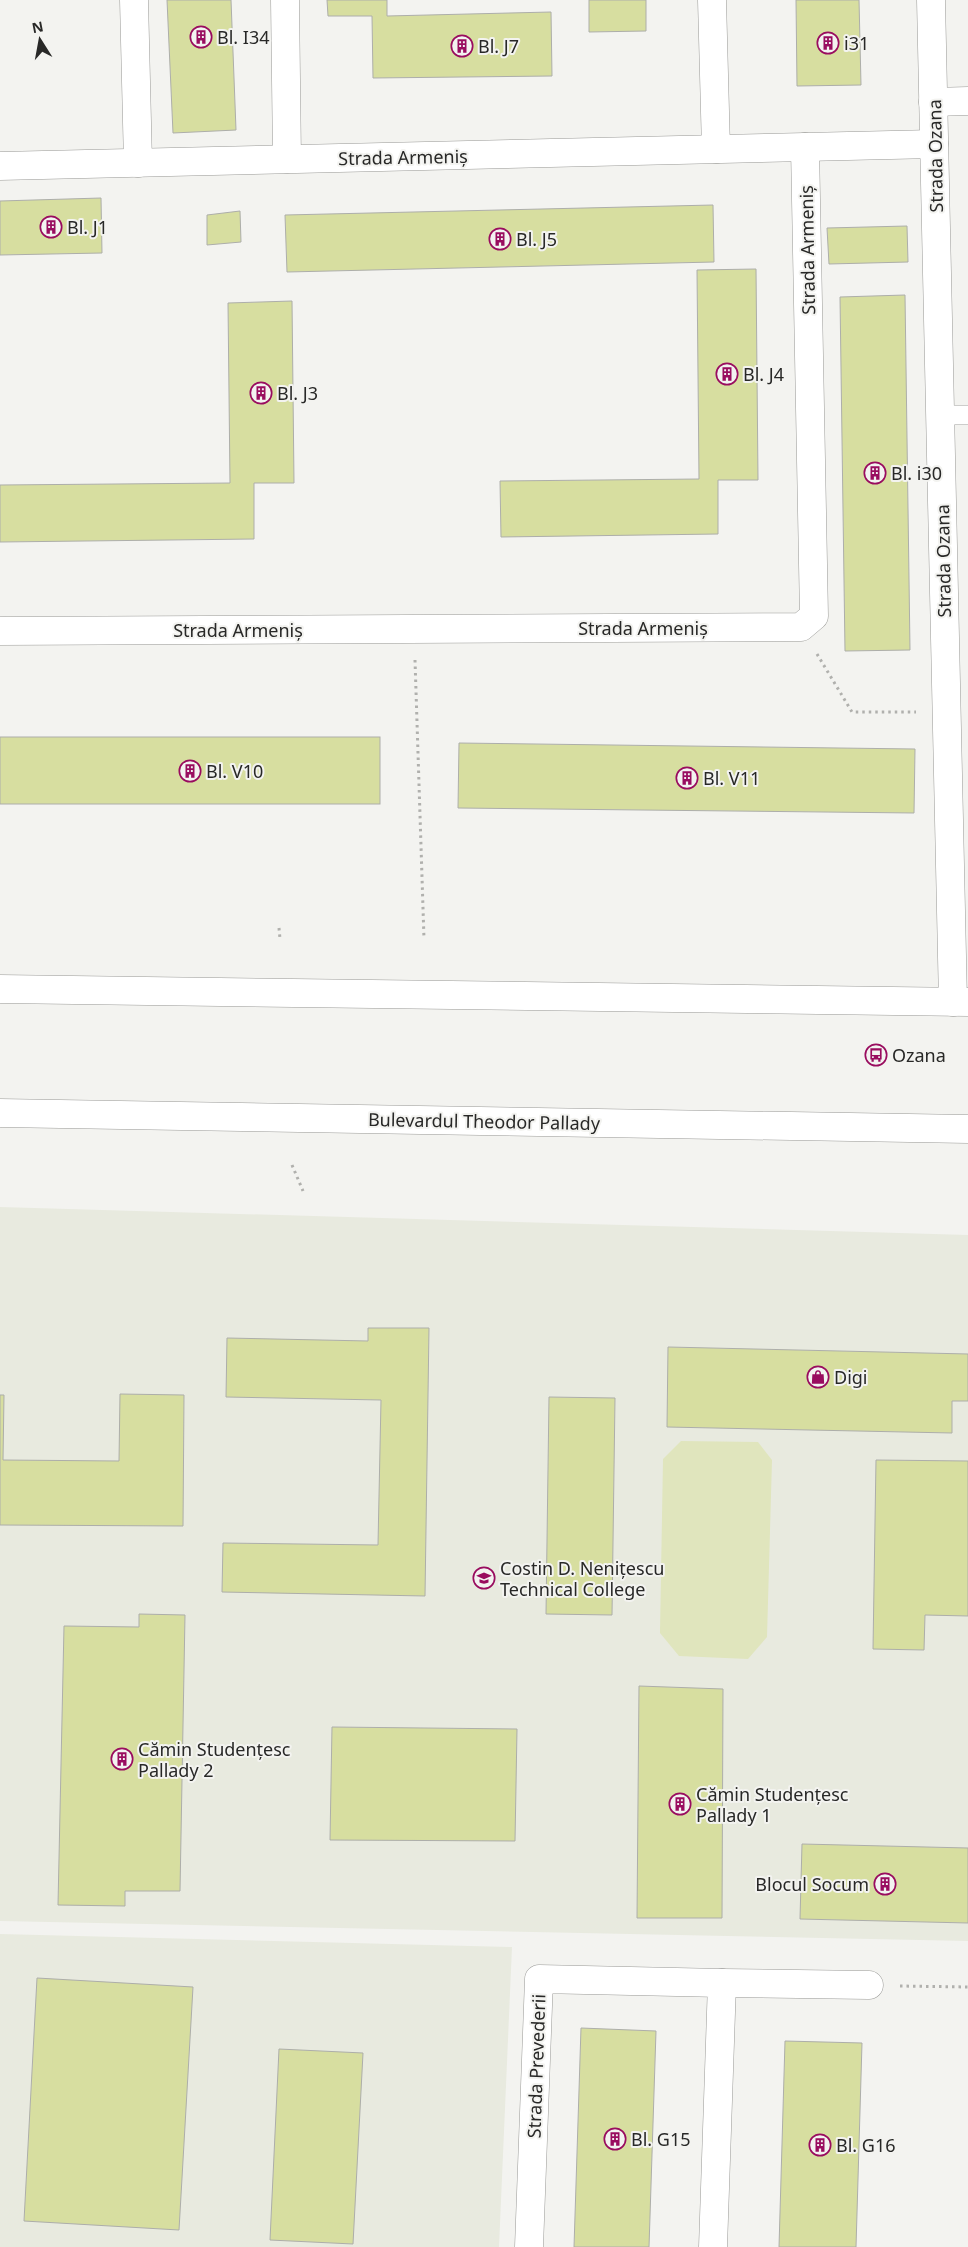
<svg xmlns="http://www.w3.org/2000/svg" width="968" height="2247" font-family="'Noto Sans',sans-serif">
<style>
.built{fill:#e8eadf}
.green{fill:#e0e5bd}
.building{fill:#d7dea0;stroke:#adaeaa}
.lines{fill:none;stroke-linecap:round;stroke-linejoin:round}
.lane-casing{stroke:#9a9a97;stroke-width:20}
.street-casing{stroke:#9a9a97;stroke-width:29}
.primary-casing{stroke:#9a9a97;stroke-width:29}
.path{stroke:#b0b0ad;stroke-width:3;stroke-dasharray:2.5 4;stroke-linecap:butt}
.lane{stroke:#fff;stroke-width:19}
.street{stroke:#fff;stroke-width:28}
.primary{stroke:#fff;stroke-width:28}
.labels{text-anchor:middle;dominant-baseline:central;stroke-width:4;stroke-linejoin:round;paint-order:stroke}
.poi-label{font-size:18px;fill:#282827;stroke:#f3f3f0;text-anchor:start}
.street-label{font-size:18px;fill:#282827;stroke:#f3f3f0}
</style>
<rect width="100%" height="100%" fill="#f3f3f0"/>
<g class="built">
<polygon points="0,1207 968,1235 968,1941 0,1921"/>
<polygon points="0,1934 512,1947 499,2247 0,2247"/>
</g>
<polygon class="green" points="681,1441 758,1442 772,1460 767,1637 748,1659 679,1656 660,1633 663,1459"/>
<g class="building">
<polygon points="167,0 231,0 236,130 173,133"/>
<polygon points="327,0 387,0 387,16 551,12 552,76 373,78 372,16 328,16"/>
<polygon points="589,0 646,0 646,31 589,32"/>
<polygon points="796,0 859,0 861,85 797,86"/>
<polygon points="101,198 102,253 0,255 0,201"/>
<polygon points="713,205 714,262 287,272 285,215"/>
<polygon points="240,211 241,242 207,245 207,215"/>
<polygon points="907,226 908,262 829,264 827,228"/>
<polygon points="756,269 758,480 718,480 718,534 501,537 500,481 699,479 697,270"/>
<polygon points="905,295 910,650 845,651 840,297"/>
<polygon points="292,301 294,483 254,483 254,539 0,542 0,485 230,483 228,303"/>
<rect x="0" y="737" width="380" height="67"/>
<polygon points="459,743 915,749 914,813 458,808"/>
<polygon points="368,1328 429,1328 425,1596 222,1592 223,1543 378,1545 381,1400 226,1397 227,1338 368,1341"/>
<polygon points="668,1347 968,1354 968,1401 952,1401 952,1433 667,1427"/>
<polygon points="120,1394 184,1395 183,1526 0,1525 0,1395 4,1395 3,1460 119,1461"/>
<polygon points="549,1397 615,1398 612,1615 546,1614"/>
<polygon points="876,1460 968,1461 968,1616 925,1615 924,1650 873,1649"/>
<polygon points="139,1614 185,1615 180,1891 125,1891 125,1906 58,1905 64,1626 139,1627"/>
<polygon points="639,1686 723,1689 722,1918 637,1918"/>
<polygon points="332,1727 517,1729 515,1841 330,1840"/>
<polygon points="802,1844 968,1848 968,1923 800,1919"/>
<polygon points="37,1978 193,1987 179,2230 24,2221"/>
<polygon points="581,2028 656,2031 649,2247 574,2247"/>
<polygon points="785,2041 862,2043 856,2247 779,2247"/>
<polygon points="279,2049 363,2053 353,2244 270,2240"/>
</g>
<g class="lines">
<g class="lane-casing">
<polyline id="lane" points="940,415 968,415"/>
</g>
<g class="street-casing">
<g id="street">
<polyline points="134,0 138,163"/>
<polyline points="285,0 287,159"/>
<polyline points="712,0 716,149"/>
<polyline points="931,0 953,1002"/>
<polyline points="933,102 968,101"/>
<polyline points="0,166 934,144"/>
<polyline points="0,631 801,627 814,616 805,147"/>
<polyline points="722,1983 869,1985"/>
<polyline points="529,2247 539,1979 722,1983 713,2247"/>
</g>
</g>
<g class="primary-casing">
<g id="primary">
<polyline points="0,989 968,1002"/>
<polyline points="0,1113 968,1129"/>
</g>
</g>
<g class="path">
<polyline points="817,654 852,712 916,712"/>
<polyline points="415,660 424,939"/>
<polyline points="279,928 280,939"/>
<polyline points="292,1165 303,1191"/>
<polyline points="900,1986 968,1987"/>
</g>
<use href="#lane" class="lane"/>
<use href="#street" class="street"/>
<use href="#primary" class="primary"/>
</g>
<defs>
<g id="building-ring" transform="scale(1.125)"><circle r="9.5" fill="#f3f3f0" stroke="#990c5f" stroke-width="1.5"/><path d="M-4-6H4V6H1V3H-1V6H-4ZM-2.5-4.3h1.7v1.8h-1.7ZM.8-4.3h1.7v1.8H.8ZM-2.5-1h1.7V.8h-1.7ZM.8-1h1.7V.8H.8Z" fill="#990c5f"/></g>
<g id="bus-ring" transform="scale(1.125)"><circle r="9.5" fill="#f3f3f0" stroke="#990c5f" stroke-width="1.5"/><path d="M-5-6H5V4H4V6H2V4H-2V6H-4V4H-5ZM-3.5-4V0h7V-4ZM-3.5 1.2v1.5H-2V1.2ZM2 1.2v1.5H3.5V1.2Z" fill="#990c5f"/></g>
<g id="shop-ring" transform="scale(1.125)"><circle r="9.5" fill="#f3f3f0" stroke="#990c5f" stroke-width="1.5"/><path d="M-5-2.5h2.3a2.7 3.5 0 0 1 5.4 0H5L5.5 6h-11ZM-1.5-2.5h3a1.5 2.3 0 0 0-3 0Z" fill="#990c5f"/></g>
<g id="school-ring" transform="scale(1.125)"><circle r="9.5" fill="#f3f3f0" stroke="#990c5f" stroke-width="1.5"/><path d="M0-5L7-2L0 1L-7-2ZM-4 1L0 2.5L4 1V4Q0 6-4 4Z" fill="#990c5f"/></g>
</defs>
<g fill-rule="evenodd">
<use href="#building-ring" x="201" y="37"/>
<use href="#building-ring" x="828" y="43"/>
<use href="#building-ring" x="462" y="46"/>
<use href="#building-ring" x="51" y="227"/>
<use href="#building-ring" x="500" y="239"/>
<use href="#building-ring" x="727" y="374"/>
<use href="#building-ring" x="261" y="393"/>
<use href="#building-ring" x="875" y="473"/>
<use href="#building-ring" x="190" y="771"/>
<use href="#building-ring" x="687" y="778"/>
<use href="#bus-ring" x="876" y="1055"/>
<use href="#shop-ring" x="818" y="1377"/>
<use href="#school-ring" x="484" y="1578"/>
<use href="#building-ring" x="122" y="1759"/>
<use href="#building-ring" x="680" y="1804"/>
<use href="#building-ring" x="885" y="1884"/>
<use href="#building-ring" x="615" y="2139"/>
<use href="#building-ring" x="820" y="2145"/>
</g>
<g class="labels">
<g class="poi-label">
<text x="217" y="37">Bl. I34</text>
<text x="844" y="43">i31</text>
<text x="478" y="46">Bl. J7</text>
<text x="67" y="227">Bl. J1</text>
<text x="516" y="239">Bl. J5</text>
<text x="743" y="374">Bl. J4</text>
<text x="277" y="393">Bl. J3</text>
<text x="891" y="473">Bl. i30</text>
<text x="206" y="771">Bl. V10</text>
<text x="703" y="778">Bl. V11</text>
<text x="892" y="1055">Ozana</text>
<text x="834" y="1377">Digi</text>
<text x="500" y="1568">Costin D. Nenițescu<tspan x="500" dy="21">Technical College</tspan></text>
<text x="138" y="1749">Cămin Studențesc<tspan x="138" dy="21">Pallady 2</tspan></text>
<text x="696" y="1794">Cămin Studențesc<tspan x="696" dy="21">Pallady 1</tspan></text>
<text x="869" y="1884" text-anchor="end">Blocul Socum</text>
<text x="631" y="2139">Bl. G15</text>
<text x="836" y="2145">Bl. G16</text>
</g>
<g class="street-label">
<text transform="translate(935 156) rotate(-91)">Strada Ozana</text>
<text transform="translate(403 157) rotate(-1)">Strada Armeniș</text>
<text transform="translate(807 250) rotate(-91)">Strada Armeniș</text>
<text transform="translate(943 561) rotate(-91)">Strada Ozana</text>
<text x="643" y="628">Strada Armeniș</text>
<text x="238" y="630">Strada Armeniș</text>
<text transform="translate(484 1121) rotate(1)">Bulevardul Theodor Pallady</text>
<text transform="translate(536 2066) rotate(-88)">Strada Prevederii</text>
</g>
</g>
<g transform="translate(40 40) rotate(349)" stroke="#f3f3f0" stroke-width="4" paint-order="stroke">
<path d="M0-4L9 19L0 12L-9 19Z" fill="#282827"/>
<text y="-8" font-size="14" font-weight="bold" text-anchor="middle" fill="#282827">N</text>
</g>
</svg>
